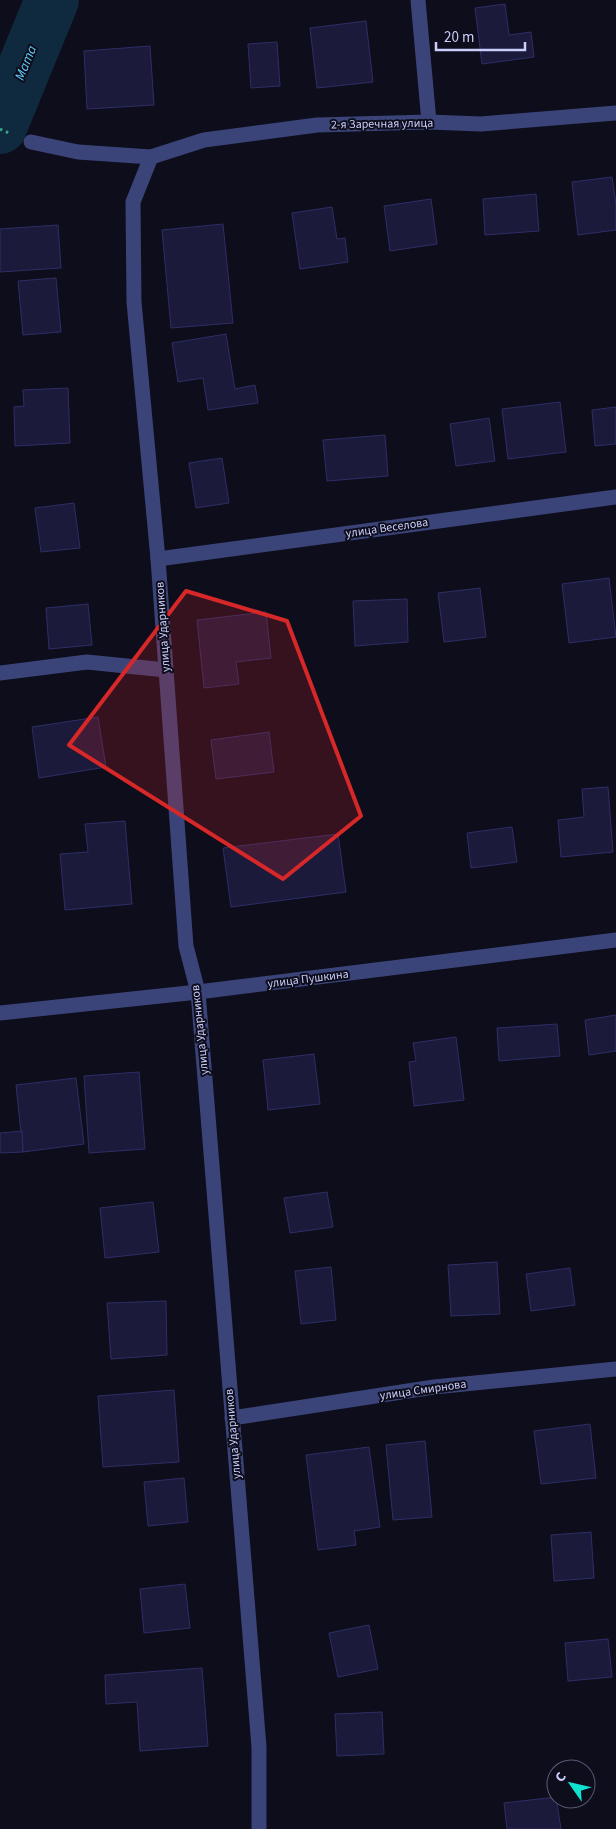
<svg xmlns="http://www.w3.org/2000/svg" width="616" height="1829" font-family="'Source Sans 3',sans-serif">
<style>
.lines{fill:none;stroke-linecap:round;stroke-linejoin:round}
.river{stroke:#0f2a3e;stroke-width:54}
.building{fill:#1b1a3b;stroke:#2e2e66}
.path{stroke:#35a58a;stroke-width:3;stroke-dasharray:2.5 4;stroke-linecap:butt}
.minor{stroke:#3b4478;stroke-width:15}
.marked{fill:#d62828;fill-opacity:0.2;stroke:#d62828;stroke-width:4;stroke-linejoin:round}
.labels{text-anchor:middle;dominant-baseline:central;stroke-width:4;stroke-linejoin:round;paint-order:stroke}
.street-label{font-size:12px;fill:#cbcefb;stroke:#0d0d1c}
.water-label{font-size:14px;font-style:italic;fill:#60cbf4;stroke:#0d0d1c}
</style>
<rect width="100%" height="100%" fill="#0d0d1c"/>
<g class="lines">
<polyline class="river" points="0,127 52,0"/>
</g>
<g class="building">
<polygon points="505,4 509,35 531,32 534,57 482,64 475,8"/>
<polygon points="366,21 373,82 317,88 310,28"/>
<polygon points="277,42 280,86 251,88 248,44"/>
<polygon points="150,46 154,105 87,109 84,51"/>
<polygon points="612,177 616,204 616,230 578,235 572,182"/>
<polygon points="536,194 539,231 485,235 483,199"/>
<polygon points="431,199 437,244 390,251 384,206"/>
<polygon points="332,207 337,239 345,238 348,262 300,269 292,213"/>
<polygon points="223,224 233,323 171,328 162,230"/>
<polygon points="58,225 61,268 0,272 0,229"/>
<polygon points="56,278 61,332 23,335 18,281"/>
<polygon points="226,334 235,389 255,385 258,403 208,410 203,378 178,382 172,343"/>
<polygon points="68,388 70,443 15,446 14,407 24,406 23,390"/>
<polygon points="560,402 566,452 508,459 502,409"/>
<polygon points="616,407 616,444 595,446 592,410"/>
<polygon points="489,418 495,461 456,466 450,424"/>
<polygon points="385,435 388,476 327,481 323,440"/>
<polygon points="222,458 229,503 196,508 189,463"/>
<polygon points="74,503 80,548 41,552 35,508"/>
<polygon points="609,578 616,637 569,643 562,584"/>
<polygon points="480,588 486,637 444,642 438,593"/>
<polygon points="407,599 408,642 355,646 353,601"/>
<polygon points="88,604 92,645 49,649 46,608"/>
<polygon points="266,612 271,658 236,662 239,684 204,688 197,620"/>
<polygon points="98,717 106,767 39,778 32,727"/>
<polygon points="269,732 274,772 216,779 211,740"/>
<polygon points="608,787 613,852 561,857 558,820 584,817 582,789"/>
<polygon points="125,821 132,904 65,910 60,854 88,852 85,824"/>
<polygon points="512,827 517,862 471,868 467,833"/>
<polygon points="338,834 346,892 231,907 223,848"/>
<polygon points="616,1015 616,1051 589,1055 585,1020"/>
<polygon points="557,1024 560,1056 499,1061 497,1028"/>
<polygon points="456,1037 464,1100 414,1106 409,1062 416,1061 413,1043"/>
<polygon points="314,1054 320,1104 268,1110 263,1060"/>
<polygon points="139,1072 145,1149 89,1153 84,1076"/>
<polygon points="76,1078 84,1144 23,1152 16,1085"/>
<polygon points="22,1131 23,1152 0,1153 0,1133"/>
<polygon points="327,1192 333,1227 290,1233 284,1198"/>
<polygon points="153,1202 159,1252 105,1258 100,1208"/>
<polygon points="497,1262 500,1314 451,1316 448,1265"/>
<polygon points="331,1267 336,1320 301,1324 295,1271"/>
<polygon points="570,1268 575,1305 531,1311 526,1274"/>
<polygon points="166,1301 167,1355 111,1359 107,1303"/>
<polygon points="174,1390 179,1462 103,1467 98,1396"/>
<polygon points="590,1424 596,1478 541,1484 534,1431"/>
<polygon points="425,1441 432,1517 393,1520 386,1445"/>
<polygon points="369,1447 380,1527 354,1531 356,1545 318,1550 306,1455"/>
<polygon points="184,1478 188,1522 148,1526 144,1482"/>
<polygon points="591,1532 594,1578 554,1581 551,1535"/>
<polygon points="185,1584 190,1628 144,1633 140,1589"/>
<polygon points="369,1625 378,1669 338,1677 329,1633"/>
<polygon points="608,1639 612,1677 568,1681 565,1643"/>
<polygon points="202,1668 208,1746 140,1751 137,1702 106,1704 105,1675"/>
<polygon points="382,1712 384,1754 337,1756 335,1714"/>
<polygon points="556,1797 561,1829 507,1829 504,1803"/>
</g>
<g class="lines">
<polyline class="path" points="0,129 11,134"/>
<g class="minor">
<polyline points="418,0 429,122"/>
<polyline points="31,142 78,152 151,157"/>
<polyline points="158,559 616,497"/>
<polyline points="0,673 87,662 166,670"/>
<polyline points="0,1013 198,992 616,940"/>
<polyline points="232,1418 434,1387 616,1369"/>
<polyline points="259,1829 259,1747 198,992 186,946 158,559 134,302 133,202 151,157 204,140 317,125 429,122 481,124 616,113"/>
</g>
</g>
<path class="marked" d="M 186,591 L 287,621 L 361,816 L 283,879 L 69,745 Z"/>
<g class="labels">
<g class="street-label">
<text transform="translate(382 124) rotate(-1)">2-я Заречная улица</text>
<text transform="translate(387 528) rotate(-8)">улица Веселова</text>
<text transform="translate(163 627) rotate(-94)">улица Ударников</text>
<text transform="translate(308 979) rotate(-7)">улица Пушкина</text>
<text transform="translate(200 1030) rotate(-96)">улица Ударников</text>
<text transform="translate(423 1390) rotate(-8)">улица Смирнова</text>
<text transform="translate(233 1434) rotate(-95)">улица Ударников</text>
</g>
<g class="water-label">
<text transform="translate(26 63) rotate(-68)">Мата</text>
</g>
</g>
<g transform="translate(571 1784) rotate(304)"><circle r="24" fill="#0d0d1c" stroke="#595a75"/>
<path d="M0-4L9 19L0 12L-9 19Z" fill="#10e2d0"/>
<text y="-8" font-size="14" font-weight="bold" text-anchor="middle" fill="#cbcefb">С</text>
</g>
<path d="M436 42v8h89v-8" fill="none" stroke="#cbcefb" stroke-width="2.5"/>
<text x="444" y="42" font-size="15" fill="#cbcefb" stroke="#0d0d1c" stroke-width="4" paint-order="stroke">20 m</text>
</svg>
